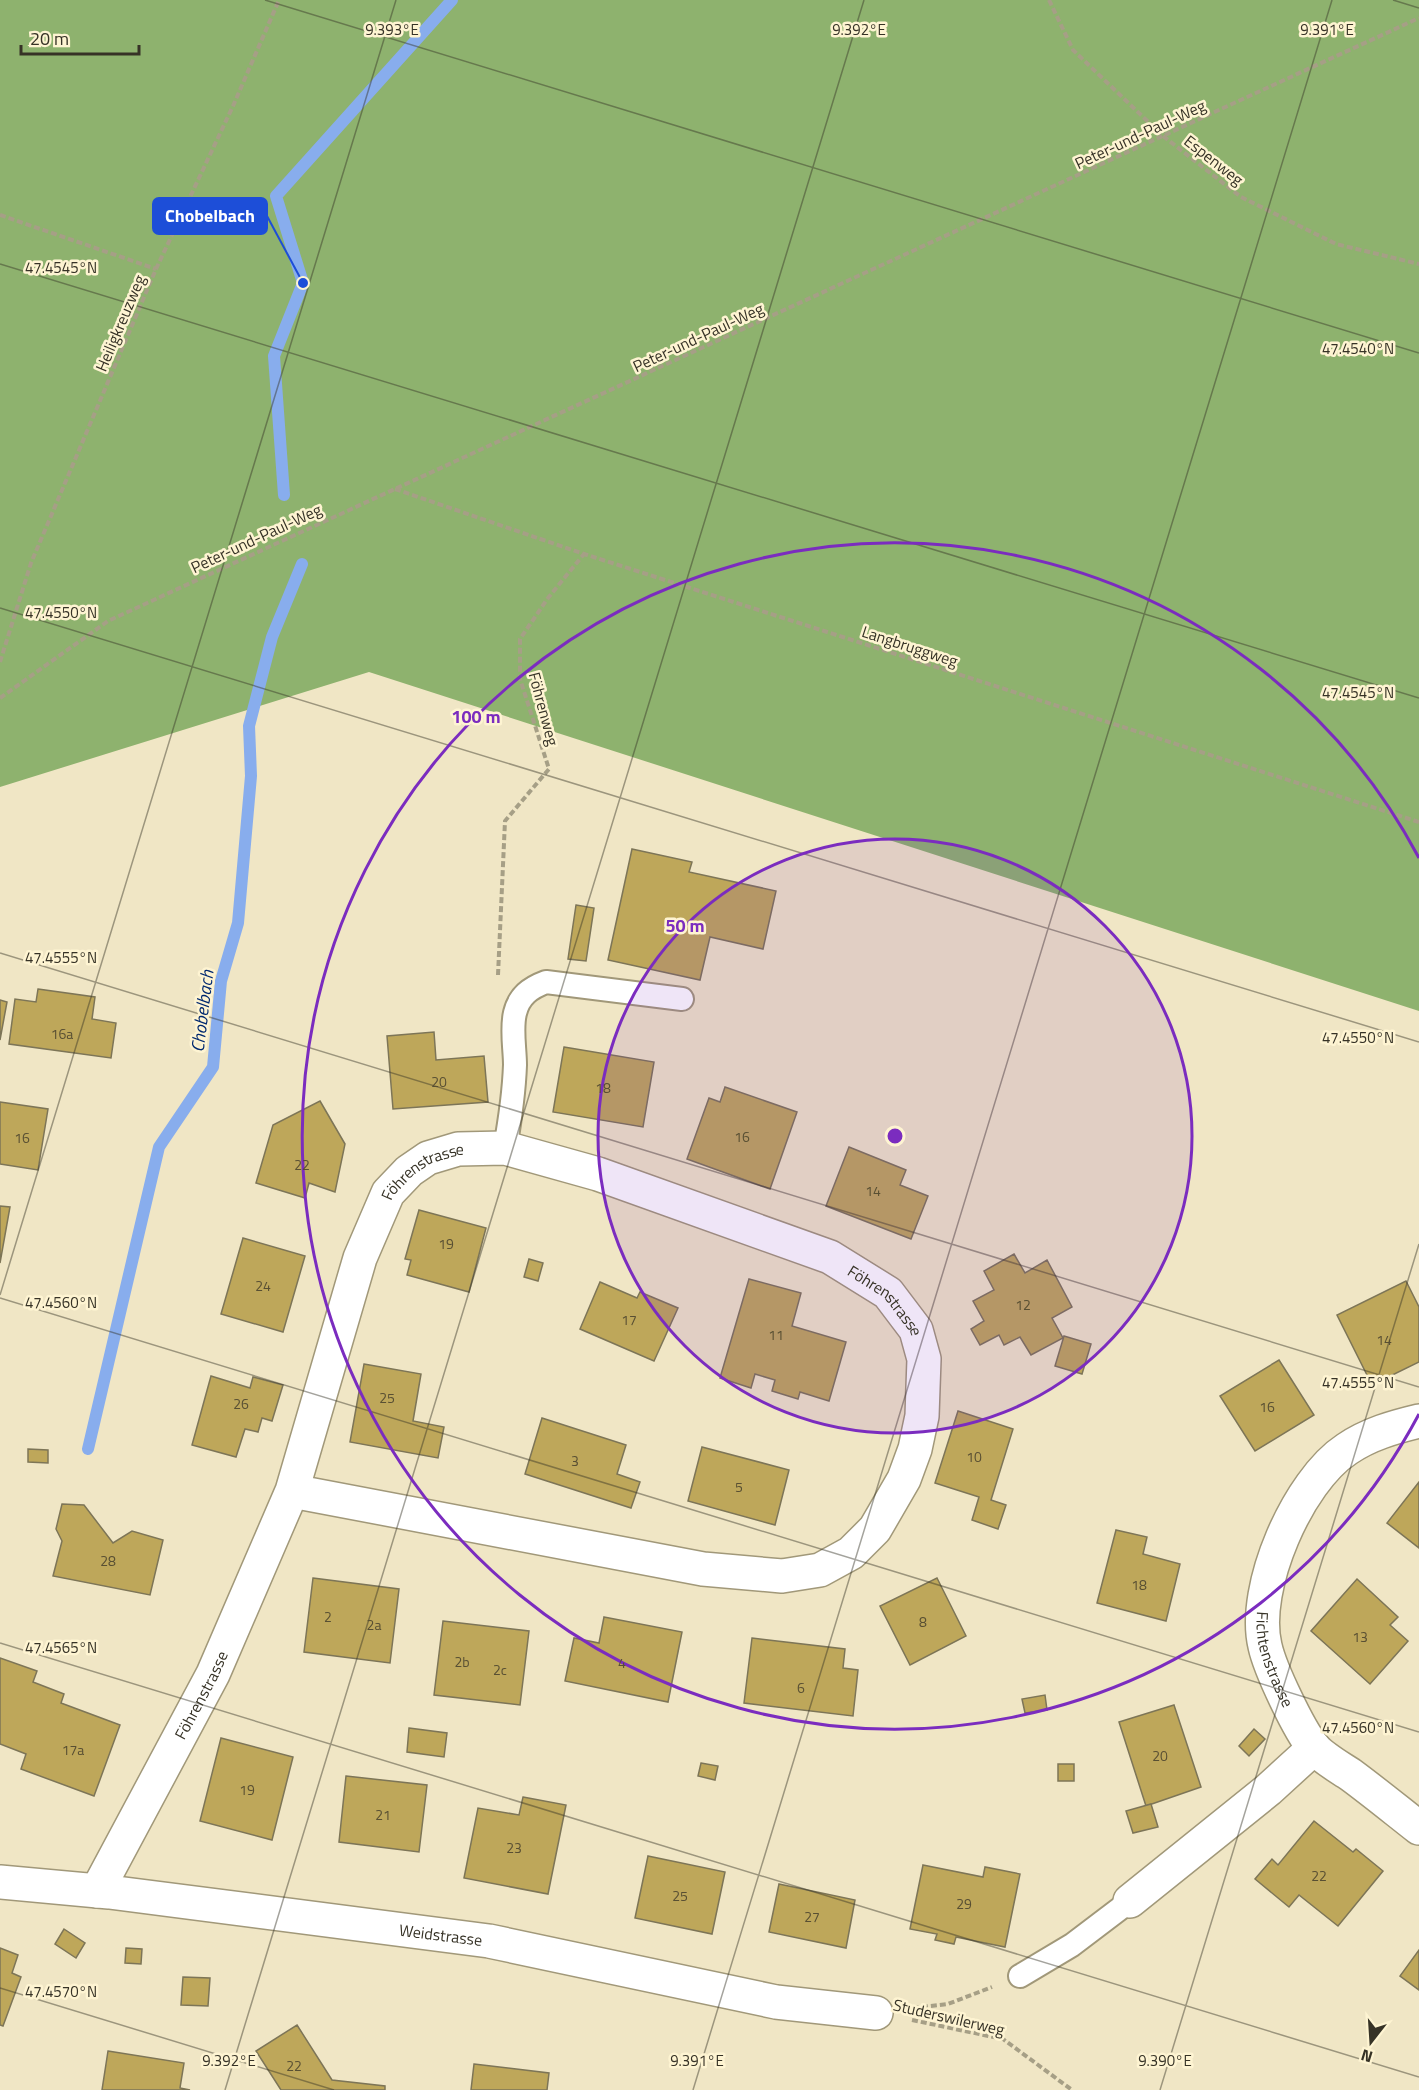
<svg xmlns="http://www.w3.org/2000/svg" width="1419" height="2090" font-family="'Titillium Web',sans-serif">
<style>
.forest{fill:#8eb26e}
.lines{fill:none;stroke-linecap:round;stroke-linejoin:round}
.stream{stroke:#88aded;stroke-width:12}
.building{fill:#bea75a;stroke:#7d7557;stroke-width:1.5}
.lane-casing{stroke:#a19879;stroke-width:26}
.street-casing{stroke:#a19879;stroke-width:36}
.path{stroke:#a69f86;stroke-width:4;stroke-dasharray:6 3;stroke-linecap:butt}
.lane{stroke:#fff;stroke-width:22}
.street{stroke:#fff;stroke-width:33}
.ticks{fill:none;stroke:#363226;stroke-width:1.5;stroke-opacity:0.45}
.ring{fill:none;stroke:#7b2cbf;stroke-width:3}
.labels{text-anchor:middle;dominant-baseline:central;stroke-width:5;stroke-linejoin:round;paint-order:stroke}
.number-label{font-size:14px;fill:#584f33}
.street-label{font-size:16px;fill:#363226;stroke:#fef4d2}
.water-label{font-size:18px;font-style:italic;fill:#00286f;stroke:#fef4d2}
.ticks-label{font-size:15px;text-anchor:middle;fill:#363226;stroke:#fef4d2;stroke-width:5;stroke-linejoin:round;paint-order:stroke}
.centre{fill:#7b2cbf;stroke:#fef4d2;stroke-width:3}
.ring-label{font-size:18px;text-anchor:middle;font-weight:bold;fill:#7b2cbf;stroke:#fef4d2;stroke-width:5;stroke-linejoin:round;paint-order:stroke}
.leader{fill:none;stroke:#1d4ed8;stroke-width:2}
.callout-dot{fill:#1d4ed8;stroke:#fef4d2;stroke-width:2}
.callout{fill:#1d4ed8;stroke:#1d4ed8;stroke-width:2}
.callout-label{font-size:18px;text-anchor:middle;font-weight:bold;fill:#fff}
</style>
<rect width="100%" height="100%" fill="#f0e6c5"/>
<polygon class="forest" points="0,0 1419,0 1419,1011 369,672 0,787"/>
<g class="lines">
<g class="stream">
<polyline points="284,495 274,356 303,283 276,196 452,0"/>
<polyline points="88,1449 159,1147 213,1067 221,981 238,923 251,776 249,726 272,637 302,564"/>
</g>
</g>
<g class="building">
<polygon points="632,849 692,862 689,872 776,891 763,949 710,937 700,980 608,960"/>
<polygon points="576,905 594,908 586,961 568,959"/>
<polygon points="38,989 95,997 92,1019 116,1023 111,1058 9,1044 15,999 36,1002"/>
<polygon points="0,1000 7,1002 0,1040"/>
<polygon points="434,1032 436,1060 484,1056 488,1102 393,1109 387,1036"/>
<polygon points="564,1047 654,1062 643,1127 553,1112"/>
<polygon points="725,1087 797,1112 770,1189 687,1159 709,1098 720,1102"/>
<polygon points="320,1101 345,1144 335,1192 309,1183 305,1198 256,1183 273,1125"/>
<polygon points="0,1102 48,1109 38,1170 0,1164"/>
<polygon points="849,1147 906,1170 900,1185 928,1196 911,1239 826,1206"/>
<polygon points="0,1206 10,1207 0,1263"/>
<polygon points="419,1210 486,1228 469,1292 407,1275 411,1260 405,1259"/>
<polygon points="243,1238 305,1256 283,1332 221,1314"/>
<polygon points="1014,1254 1025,1273 1047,1260 1072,1307 1052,1318 1063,1338 1031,1355 1020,1337 1004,1345 999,1335 980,1345 971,1329 984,1321 973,1301 994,1290 984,1271"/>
<polygon points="529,1259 543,1263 538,1281 524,1277"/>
<polygon points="749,1279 801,1293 792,1326 846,1342 829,1401 800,1392 798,1399 772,1391 775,1380 755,1374 751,1388 720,1378"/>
<polygon points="1406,1281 1419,1307 1419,1362 1372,1385 1337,1315"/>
<polygon points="600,1282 637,1298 640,1292 678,1308 654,1361 580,1329"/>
<polygon points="1064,1336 1091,1344 1082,1374 1055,1366"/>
<polygon points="1279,1360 1314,1415 1255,1451 1220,1396"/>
<polygon points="364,1364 421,1374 413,1421 444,1427 438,1458 350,1442"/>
<polygon points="211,1376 250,1388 253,1377 283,1385 272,1421 262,1418 258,1432 245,1429 236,1457 192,1445"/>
<polygon points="958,1411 1013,1429 991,1500 1006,1505 998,1529 972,1520 979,1497 935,1483"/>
<polygon points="542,1418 626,1445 617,1474 640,1482 631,1508 525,1474"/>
<polygon points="702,1447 789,1470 775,1525 688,1501"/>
<polygon points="28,1449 48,1450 48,1463 28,1462"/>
<polygon points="1419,1482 1419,1548 1387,1523"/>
<polygon points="62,1504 84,1505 113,1543 132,1531 163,1540 150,1595 53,1576 62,1541 56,1529"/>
<polygon points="1116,1530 1147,1537 1143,1554 1180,1564 1166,1621 1097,1603"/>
<polygon points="313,1578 399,1589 390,1663 304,1652"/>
<polygon points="937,1578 966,1636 910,1665 880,1606"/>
<polygon points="1357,1579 1398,1617 1390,1625 1408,1641 1370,1684 1311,1631"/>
<polygon points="604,1617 682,1632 668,1702 565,1681 574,1638 599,1643"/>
<polygon points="443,1621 529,1631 520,1705 434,1695"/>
<polygon points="752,1638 845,1649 843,1668 858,1670 853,1716 744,1703"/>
<polygon points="0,1658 37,1671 33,1682 64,1694 61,1703 120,1725 94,1796 21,1769 26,1754 0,1744"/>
<polygon points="1045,1695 1047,1710 1025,1713 1022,1699"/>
<polygon points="1174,1705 1201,1787 1146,1806 1119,1722"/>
<polygon points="409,1728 447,1733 444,1757 407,1752"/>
<polygon points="1254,1729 1265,1739 1249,1756 1239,1746"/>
<polygon points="221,1738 293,1757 272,1840 200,1821"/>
<polygon points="701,1763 718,1766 715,1780 698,1776"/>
<rect x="1058" y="1764" width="16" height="17"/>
<polygon points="346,1776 427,1785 419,1852 339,1842"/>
<polygon points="523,1797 566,1805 548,1894 464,1878 478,1808 519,1815"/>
<polygon points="1151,1804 1158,1827 1133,1833 1126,1811"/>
<polygon points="1314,1821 1353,1852 1356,1849 1383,1871 1338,1926 1299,1895 1289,1907 1255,1879 1272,1859 1278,1865"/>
<polygon points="648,1856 725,1872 712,1934 635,1918"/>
<polygon points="923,1865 983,1877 985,1867 1020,1874 1005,1947 956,1937 954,1944 935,1940 937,1934 910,1929"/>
<polygon points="779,1884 855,1900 846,1948 769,1932"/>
<polygon points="64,1929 85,1943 76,1958 55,1944"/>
<polygon points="0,1948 18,1955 12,1973 21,1977 3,2026 0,2025"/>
<polygon points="126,1948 142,1949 141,1964 125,1963"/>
<polygon points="1419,1950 1419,1990 1400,1976"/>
<polygon points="183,1977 210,1978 208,2006 181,2005"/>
<polygon points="297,2025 332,2080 385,2086 385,2090 281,2090 256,2051"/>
<polygon points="108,2051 184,2063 180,2088 190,2090 102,2090"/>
<polygon points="474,2064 549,2073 547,2090 471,2090"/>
</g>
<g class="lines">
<g class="lane-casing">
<g id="lane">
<path d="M 505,1148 C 510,1120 514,1092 515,1065 C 515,1049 511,1029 515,1013 C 519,996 530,988 546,982 L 682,999"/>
<polyline points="1020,1976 1072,1945 1130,1901"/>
</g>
</g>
<g class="street-casing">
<g id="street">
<path id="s1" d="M 1419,1421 C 1394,1427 1369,1434 1347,1449 C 1298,1481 1251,1588 1265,1646 C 1270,1669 1299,1730 1314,1748 C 1323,1758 1339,1767 1351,1775 C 1374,1792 1396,1810 1419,1828"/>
<path id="s2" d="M 0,1882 L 109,1892 L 489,1941 L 776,2002 L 876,2013"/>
<path id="s3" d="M 97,1891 L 213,1674 L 292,1491 L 360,1258 L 388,1193 L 409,1171 L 428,1158 L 458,1149 L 505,1148 L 598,1174 L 830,1257 L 888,1293 L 916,1330 L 924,1359 L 922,1416 L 915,1449 L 904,1479 L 875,1529 L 851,1553 L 820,1570 L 782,1576 L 703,1569 L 292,1491"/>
<polyline points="1130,1901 1268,1790 1314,1748"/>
</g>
</g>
<g class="path">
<polyline points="1049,0 1073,50 1163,136 1241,197 1336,244 1419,264"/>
<polyline points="0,215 156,269"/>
<polyline points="395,489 584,554 1419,822"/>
<polyline points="0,662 31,563 156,269 233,106 279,0"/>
<polyline points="0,698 108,621 1419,18"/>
<polyline points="498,975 505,821 549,769 520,679 520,639 548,598 584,554"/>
<polyline points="913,2008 948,2004 992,1987"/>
<polyline points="912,2020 1003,2039 1072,2090"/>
</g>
<use href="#lane" class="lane"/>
<use href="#street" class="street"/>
</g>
<path class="ticks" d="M 265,0 L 1419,353M 1393,0 L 1419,8M 0,264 L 1419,698M 0,608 L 1419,1042M 0,953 L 1419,1387M 0,1295 L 396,0M 0,1298 L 1419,1732M 0,1643 L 1419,2077M 0,1988 L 334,2090M 225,2090 L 864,0M 693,2090 L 1332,0M 1160,2090 L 1419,1244"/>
<circle cx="895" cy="1136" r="297" fill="#7b2cbf" fill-opacity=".12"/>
<g class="ring">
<circle cx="895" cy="1136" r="297"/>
<path d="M1419 1414A593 593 0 1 1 1419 858"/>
</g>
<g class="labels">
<g class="number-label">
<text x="62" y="1033">16a</text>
<text x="439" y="1081">20</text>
<text x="603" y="1087">18</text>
<text x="742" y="1136">16</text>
<text x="22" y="1137">16</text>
<text x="302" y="1164">22</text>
<text x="873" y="1190">14</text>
<text x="446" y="1243">19</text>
<text x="263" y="1285">24</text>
<text x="1023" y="1304">12</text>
<text x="629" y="1319">17</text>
<text x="776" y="1334">11</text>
<text x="1384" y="1339">14</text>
<text x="387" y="1397">25</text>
<text x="241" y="1403">26</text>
<text x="1267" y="1406">16</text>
<text x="974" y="1456">10</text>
<text x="575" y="1460">3</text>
<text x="739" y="1486">5</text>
<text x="108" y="1560">28</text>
<text x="1139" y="1584">18</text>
<text x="328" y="1616">2</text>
<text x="923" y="1621">8</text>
<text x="374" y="1624">2a</text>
<text x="1360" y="1636">13</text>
<text x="462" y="1661">2b</text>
<text x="622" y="1662">4</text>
<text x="500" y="1669">2c</text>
<text x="801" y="1687">6</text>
<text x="73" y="1749">17a</text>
<text x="1160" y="1755">20</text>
<text x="247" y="1789">19</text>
<text x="383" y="1814">21</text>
<text x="514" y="1847">23</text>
<text x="1319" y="1875">22</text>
<text x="680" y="1895">25</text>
<text x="964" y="1903">29</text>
<text x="812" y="1916">27</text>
<text x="294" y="2065">22</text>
</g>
<g class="street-label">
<text transform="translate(1140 134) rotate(-25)">Peter-und-Paul-Weg</text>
<text transform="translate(1214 160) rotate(38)">Espenweg</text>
<text transform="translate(120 323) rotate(-67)">Heiligkreuzweg</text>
<text transform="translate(698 337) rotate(-25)">Peter-und-Paul-Weg</text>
<text transform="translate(256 538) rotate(-25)">Peter-und-Paul-Weg</text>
<text transform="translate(910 646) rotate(18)">Langbruggweg</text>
<text transform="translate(544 709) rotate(75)">Föhrenweg</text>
<text stroke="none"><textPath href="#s3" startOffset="801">Föhrenstrasse</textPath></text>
<text stroke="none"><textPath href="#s3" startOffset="1305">Föhrenstrasse</textPath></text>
<text stroke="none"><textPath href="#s1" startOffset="315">Fichtenstrasse</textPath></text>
<text stroke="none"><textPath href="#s3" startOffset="222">Föhrenstrasse</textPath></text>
<text stroke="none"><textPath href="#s2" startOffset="444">Weidstrasse</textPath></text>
<text transform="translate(949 2017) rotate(13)">Studerswilerweg</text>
</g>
<g class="water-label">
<text transform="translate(202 1011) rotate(-83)">Chobelbach</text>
</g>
</g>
<g class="ticks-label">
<text x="392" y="35">9.393°E</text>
<text x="859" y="35">9.392°E</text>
<text x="1327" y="35">9.391°E</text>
<text x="61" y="273">47.4545°N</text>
<text x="1358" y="354">47.4540°N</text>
<text x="61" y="618">47.4550°N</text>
<text x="1358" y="698">47.4545°N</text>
<text x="61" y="963">47.4555°N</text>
<text x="1358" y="1043">47.4550°N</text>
<text x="61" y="1308">47.4560°N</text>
<text x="1358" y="1388">47.4555°N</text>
<text x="61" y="1653">47.4565°N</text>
<text x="1358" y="1733">47.4560°N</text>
<text x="61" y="1997">47.4570°N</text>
<text x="229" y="2066">9.392°E</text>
<text x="697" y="2066">9.391°E</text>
<text x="1165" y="2066">9.390°E</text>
</g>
<circle cx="895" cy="1136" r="9" class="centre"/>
<g class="ring-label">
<text x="476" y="723">100 m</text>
<text x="685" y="932">50 m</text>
</g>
<path class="leader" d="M303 283L267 216"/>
<circle class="callout-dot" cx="303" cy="283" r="6"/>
<rect class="callout" x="153" y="198" width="114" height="36" rx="6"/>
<g class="callout-label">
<text x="210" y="222">Chobelbach</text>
</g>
<g transform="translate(1371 2042) rotate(197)" stroke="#fef4d2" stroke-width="4.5" paint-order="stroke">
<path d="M0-4.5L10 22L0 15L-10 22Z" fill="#363226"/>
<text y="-9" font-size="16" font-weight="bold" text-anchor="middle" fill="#363226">N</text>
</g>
<path d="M21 45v9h118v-9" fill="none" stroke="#363226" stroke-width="3"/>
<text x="30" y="45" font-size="18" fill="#363226" stroke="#fef4d2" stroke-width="4.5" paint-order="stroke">20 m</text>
</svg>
